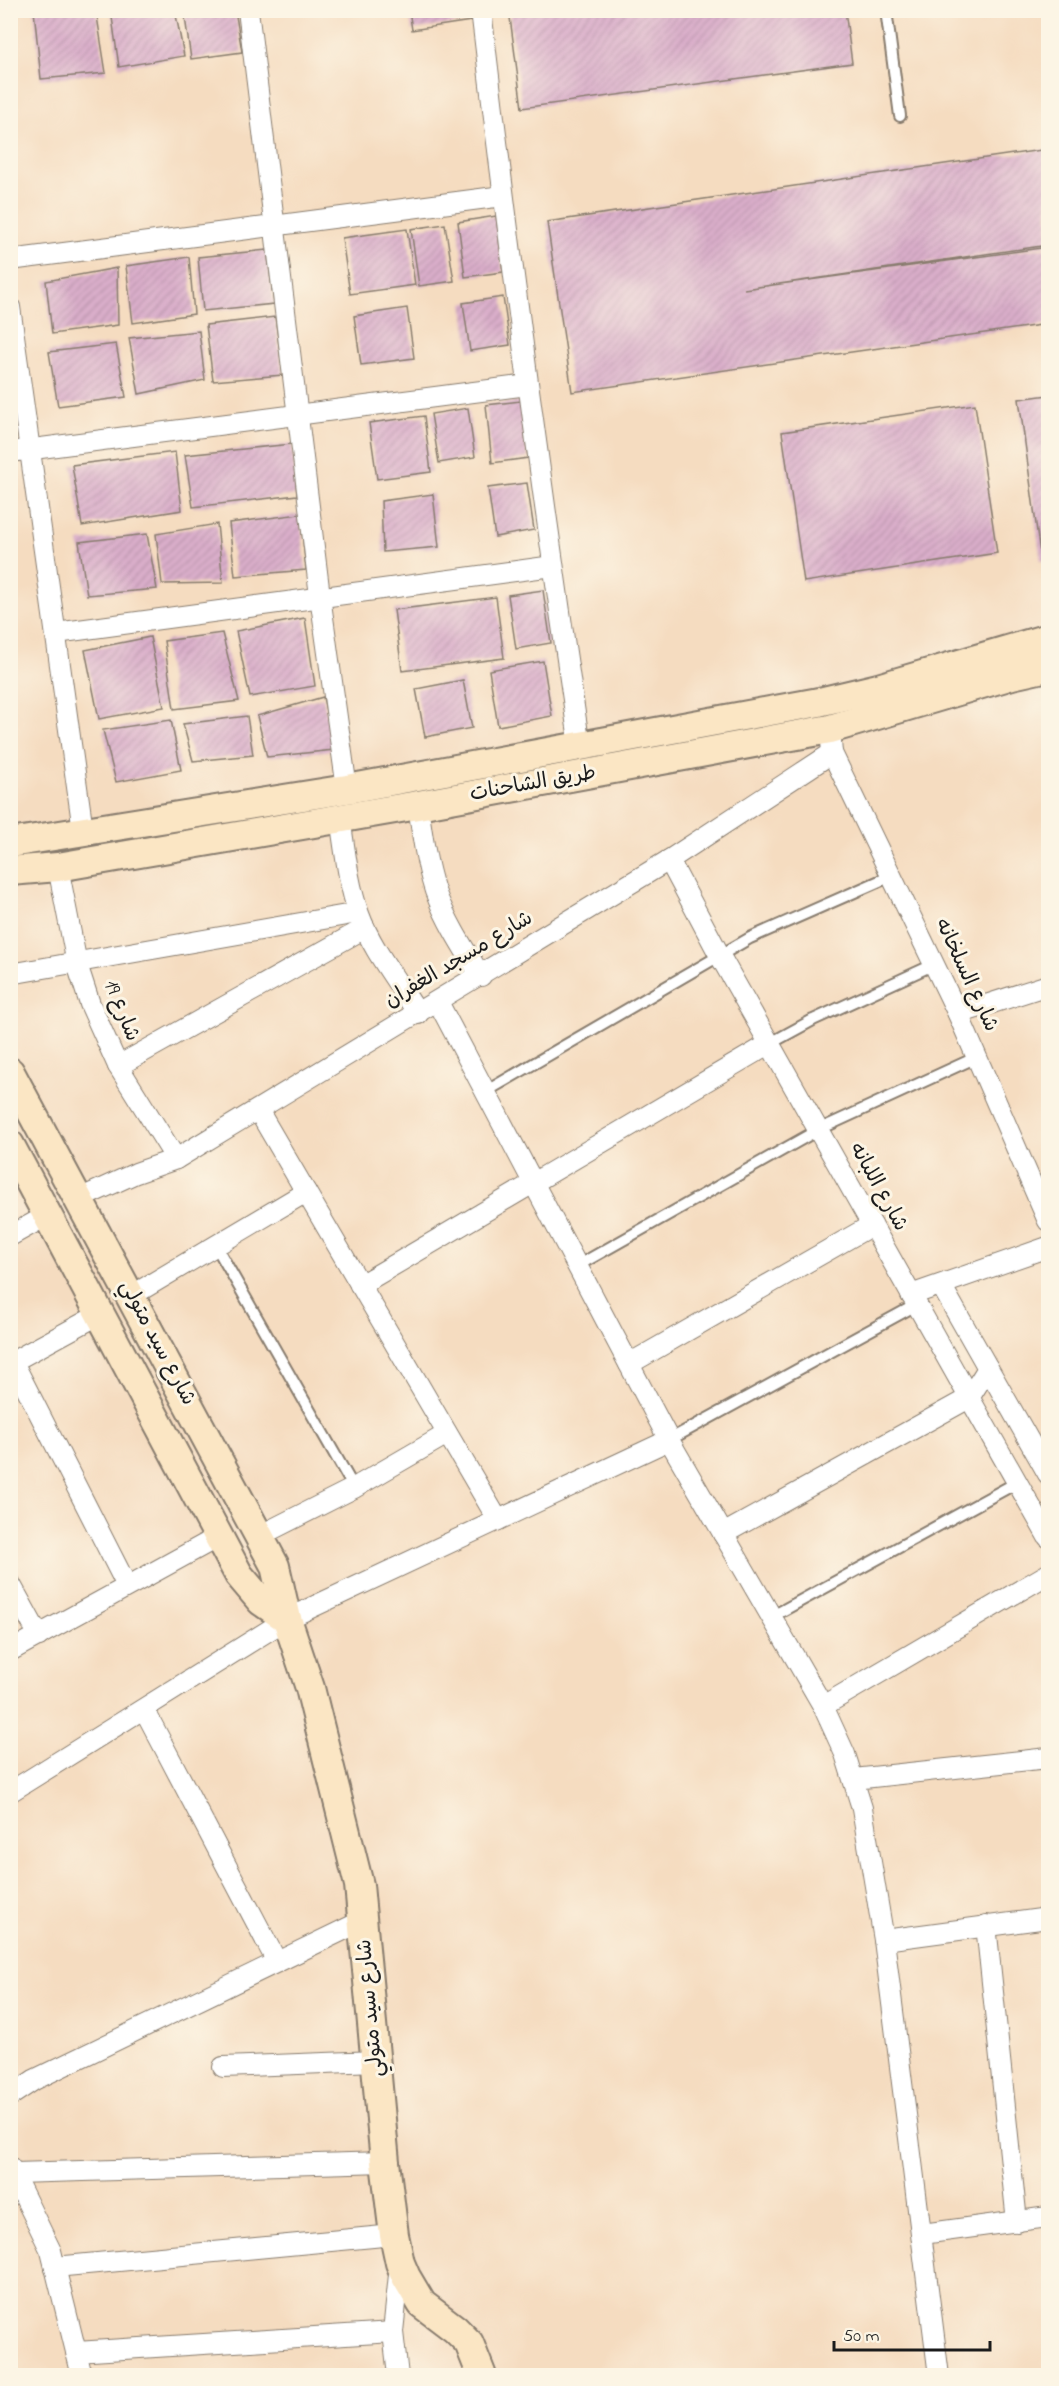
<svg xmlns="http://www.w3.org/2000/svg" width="1059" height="2386" font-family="'Indie Flower','Playpen Sans Arabic',sans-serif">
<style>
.building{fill:url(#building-hatch)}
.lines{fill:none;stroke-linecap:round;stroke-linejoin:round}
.lane-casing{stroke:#887c6e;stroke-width:14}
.street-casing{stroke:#887c6e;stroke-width:22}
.secondary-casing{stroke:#887c6e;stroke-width:32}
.lane{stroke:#fff;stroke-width:10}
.street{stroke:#fff;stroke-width:20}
.secondary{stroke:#fbe6c4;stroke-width:28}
.labels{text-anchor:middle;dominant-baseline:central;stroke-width:6;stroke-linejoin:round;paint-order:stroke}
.street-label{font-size:21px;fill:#1c1c1c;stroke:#fcf5e5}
</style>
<defs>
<pattern id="building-hatch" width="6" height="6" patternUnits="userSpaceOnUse" patternTransform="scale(1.5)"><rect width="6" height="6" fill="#daaeca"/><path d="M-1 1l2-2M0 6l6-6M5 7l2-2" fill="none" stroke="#ba95ad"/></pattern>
</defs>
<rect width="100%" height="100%" fill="#fcf5e5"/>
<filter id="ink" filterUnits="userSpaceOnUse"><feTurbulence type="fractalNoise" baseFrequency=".0167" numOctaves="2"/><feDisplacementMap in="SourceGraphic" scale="12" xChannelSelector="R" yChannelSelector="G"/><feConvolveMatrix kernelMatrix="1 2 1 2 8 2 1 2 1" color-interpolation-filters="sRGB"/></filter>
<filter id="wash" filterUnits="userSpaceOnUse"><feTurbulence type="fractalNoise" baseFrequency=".008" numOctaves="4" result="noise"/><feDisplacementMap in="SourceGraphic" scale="24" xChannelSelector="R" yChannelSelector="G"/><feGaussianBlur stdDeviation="1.35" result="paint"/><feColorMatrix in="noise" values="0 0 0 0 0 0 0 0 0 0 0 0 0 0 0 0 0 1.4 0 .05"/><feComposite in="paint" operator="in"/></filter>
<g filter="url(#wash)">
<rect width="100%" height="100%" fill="#f5dcc0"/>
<g id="blocks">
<g class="building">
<polygon points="34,10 96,10 106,73 41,79"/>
<polygon points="111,10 175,10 184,56 119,67"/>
<polygon points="184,10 235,10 242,52 191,59"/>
<polygon points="409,10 483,10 484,19 412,30"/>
<polygon points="509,10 845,10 852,63 522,108"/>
<polygon points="1048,149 1048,245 744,289 1048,247 1048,324 572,392 547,222"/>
<polygon points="496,216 503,272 465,277 458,222"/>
<polygon points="445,224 454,281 419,286 411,229"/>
<polygon points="407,229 415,285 350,294 342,238"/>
<polygon points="267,250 274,304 203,311 198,257"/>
<polygon points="189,257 194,314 133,323 126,266"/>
<polygon points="117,268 118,325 52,334 46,281"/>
<polygon points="503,297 510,345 470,351 463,303"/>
<polygon points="407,308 414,358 361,365 354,316"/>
<polygon points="275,317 283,375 213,381 206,325"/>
<polygon points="199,331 205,380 139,394 129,338"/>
<polygon points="116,344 126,397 58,406 49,352"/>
<polygon points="1048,395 1048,560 1041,561 1019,399"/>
<polygon points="521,401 528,458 492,463 486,405"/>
<polygon points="975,404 997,553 804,582 782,432"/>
<polygon points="468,408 475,457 439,463 431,414"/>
<polygon points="424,416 431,472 377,479 369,423"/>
<polygon points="292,444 297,495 193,507 185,455"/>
<polygon points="175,452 182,510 82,526 72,465"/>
<polygon points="527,483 534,530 495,537 488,488"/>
<polygon points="433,494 439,547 383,552 381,501"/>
<polygon points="300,514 306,570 235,576 229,523"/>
<polygon points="217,524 223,583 162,584 156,534"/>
<polygon points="147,534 157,589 87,595 79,542"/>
<polygon points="543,590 551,643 516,649 508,595"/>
<polygon points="496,597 504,658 402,671 394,610"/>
<polygon points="305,618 315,686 250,697 236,631"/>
<polygon points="222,633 239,701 174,709 164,641"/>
<polygon points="150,637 164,707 99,719 85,650"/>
<polygon points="543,661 552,716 498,726 489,670"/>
<polygon points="463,680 472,728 425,737 416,689"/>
<polygon points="323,697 334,750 267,757 257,716"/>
<polygon points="247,716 253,755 193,761 183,724"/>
<polygon points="171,720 181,770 116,782 103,730"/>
</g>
</g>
</g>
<g filter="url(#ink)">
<use href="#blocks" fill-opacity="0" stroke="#887c6e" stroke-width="1.5"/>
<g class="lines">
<g class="lane-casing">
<g id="lane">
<polyline points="886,10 900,116"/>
<polyline points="769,1044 813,1020 935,964"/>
<polyline points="485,1092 750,938 891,876"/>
<polyline points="216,1246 354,1488"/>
<polyline points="577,1266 818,1130 977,1057"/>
<polyline points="669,1440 916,1305"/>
<polyline points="771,1617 1018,1482"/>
</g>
</g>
<g class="street-casing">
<g id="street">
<polyline points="248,10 320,596 347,789"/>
<path d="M 481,10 C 510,256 543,502 580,747"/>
<polyline points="10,260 503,196"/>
<polyline points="10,307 83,830"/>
<polyline points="10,452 528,385"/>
<polyline points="56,633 553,566"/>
<polyline points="832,753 958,1014 1048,1221"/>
<path d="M 418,805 C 422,834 426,863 435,891 C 446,921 464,949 481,976"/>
<path d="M 340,818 C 345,850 348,883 359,914 C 371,948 399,983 418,1014"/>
<polyline points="669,860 720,956 1048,1537"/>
<polyline points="58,867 77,964 90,1004 118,1066 176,1159"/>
<polyline points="10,974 358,913"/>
<polyline points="438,1002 669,1440 823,1706 845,1754 862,1808 884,1940 939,2376"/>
<polyline points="958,1014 1048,985"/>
<polyline points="118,1066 365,928"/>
<polyline points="258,1110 498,1520"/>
<polyline points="79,1199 136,1173 176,1159 669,860 832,753 830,729"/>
<polyline points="10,1236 48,1215"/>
<polyline points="360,1285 769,1044"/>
<polyline points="941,1285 1048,1474"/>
<polyline points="911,1295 1048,1247"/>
<polyline points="131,1296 306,1192"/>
<polyline points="13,1362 127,1586"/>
<polyline points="10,1363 100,1314"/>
<polyline points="629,1364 872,1225"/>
<polyline points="723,1534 969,1398 988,1368"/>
<polyline points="261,1535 354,1488 447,1434"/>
<polyline points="10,1583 39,1636"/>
<polyline points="10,1651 218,1537"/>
<polyline points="823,1706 1048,1574"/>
<polyline points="144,1709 277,1962"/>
<polyline points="854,1779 1048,1758"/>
<polyline points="10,1792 287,1619 669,1440"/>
<polyline points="986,1925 1017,2222"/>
<polyline points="884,1940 1048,1918"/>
<polyline points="223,2067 376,2061"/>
<polyline points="10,2096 34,2080 364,1920"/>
<polyline points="10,2167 51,2251 82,2376"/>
<polyline points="15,2173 385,2162"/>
<polyline points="922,2234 1048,2217"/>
<polyline points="55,2267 394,2235"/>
<polyline points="76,2352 393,2332"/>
<polyline points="398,2376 393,2332 400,2265"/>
</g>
</g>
<g class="secondary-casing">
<g id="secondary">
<polyline points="10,843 347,789 819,702 878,688 1048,638"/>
<polyline points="10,871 58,867 418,805 830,729 1012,675 1048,667"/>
<polyline points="10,1072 275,1566 287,1619 310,1688 359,1885 385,2162 394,2235 400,2263 406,2277 422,2304 455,2329 469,2343 482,2376"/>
<polyline points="10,1145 239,1575 261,1601 287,1619"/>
</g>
</g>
<use href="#lane" class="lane"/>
<use href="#street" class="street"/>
<use href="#secondary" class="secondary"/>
</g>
</g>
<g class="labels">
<g class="street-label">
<text transform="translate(533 784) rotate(-10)">طريق الشاحنات</text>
<text transform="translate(459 960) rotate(-31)">شارع مسجد الغفران</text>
<text transform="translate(966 975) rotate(65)">شارع السلخانه</text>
<text transform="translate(121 1011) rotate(68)">شارع 19</text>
<text transform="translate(878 1187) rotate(61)">شارع اللبانه</text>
<text transform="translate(157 1343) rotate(62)">شارع سيد متولي</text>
<text transform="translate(371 2008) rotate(-95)">شارع سيد متولي</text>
</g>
</g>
<rect width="1059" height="2386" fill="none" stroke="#fcf5e5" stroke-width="36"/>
<path d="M834 2341v9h156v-9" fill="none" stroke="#1c1c1c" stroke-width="3"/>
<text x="843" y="2341" font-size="18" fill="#1c1c1c" stroke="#fcf5e5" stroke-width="4.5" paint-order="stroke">50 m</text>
</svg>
